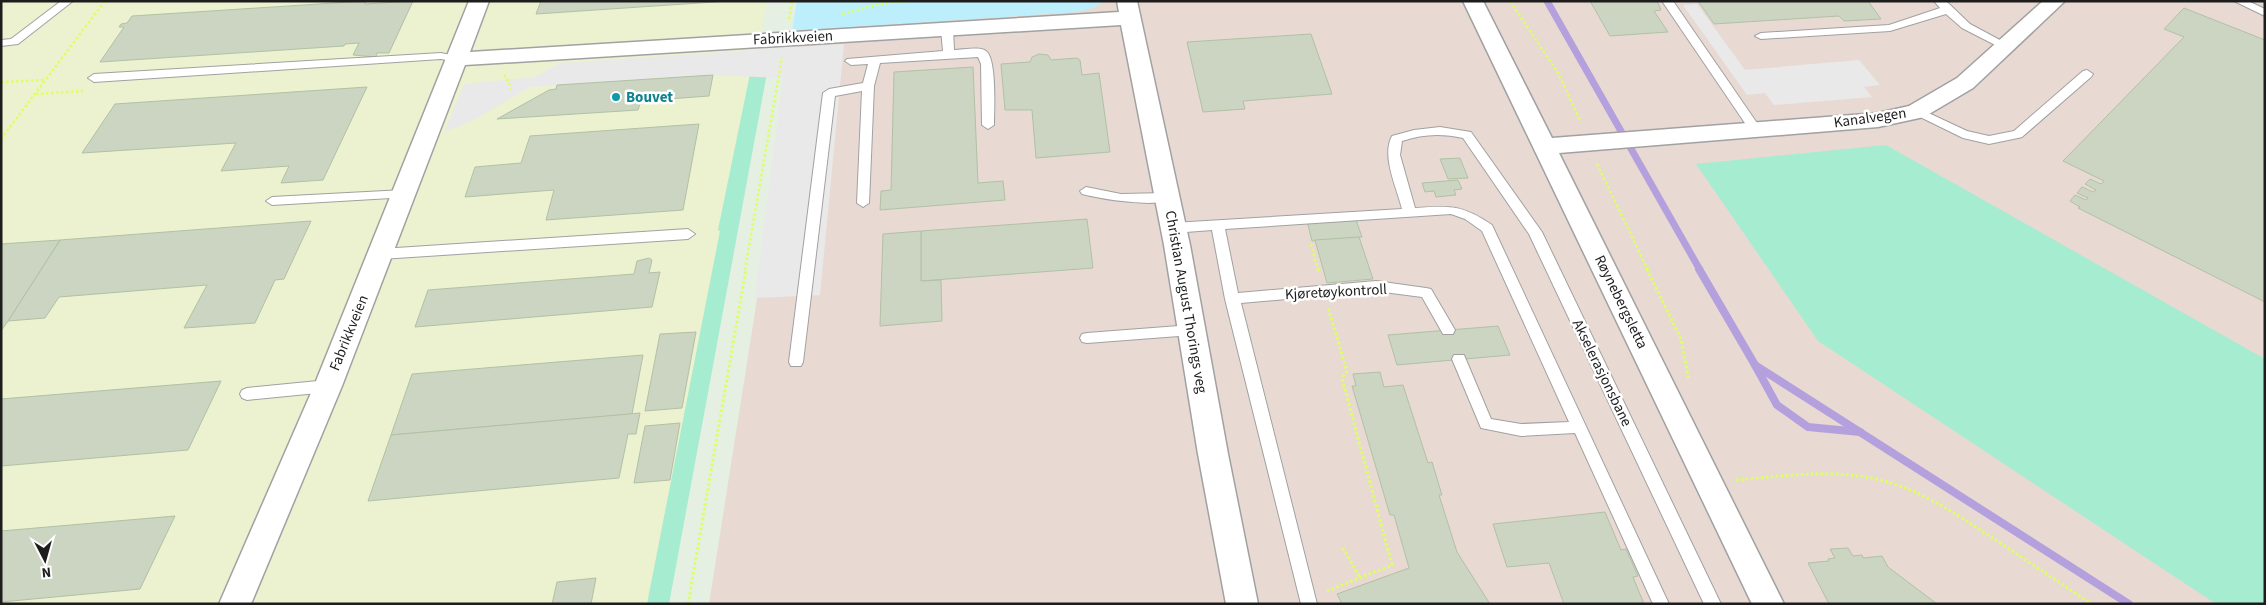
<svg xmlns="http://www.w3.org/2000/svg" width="2266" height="605" font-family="'Source Sans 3',sans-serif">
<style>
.commercial{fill:#ecf1d0}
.industrial{fill:#e8dad3}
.grass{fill:#a5ecd1}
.park{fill:#bceffb}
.parking{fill:#e9e9e9}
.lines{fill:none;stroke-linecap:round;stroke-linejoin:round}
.stream-far1{stroke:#b5a0de;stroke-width:7}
.stream{stroke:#b5a0de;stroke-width:8}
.building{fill:#cbd5c2;stroke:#b1c1a4}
.service-casing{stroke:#a1a1a1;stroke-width:2}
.minor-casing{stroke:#a1a1a1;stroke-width:3}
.path-far1{stroke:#deff62;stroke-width:2.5;stroke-dasharray:2.5 2.5;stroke-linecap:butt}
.path{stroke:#deff62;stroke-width:3;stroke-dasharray:2.5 2.5;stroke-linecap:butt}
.service{fill:#fff;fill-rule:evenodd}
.minor{fill:#fff;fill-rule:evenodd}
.culture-dot{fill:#0f9aa8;stroke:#fff;stroke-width:2}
.labels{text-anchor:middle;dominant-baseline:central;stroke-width:5;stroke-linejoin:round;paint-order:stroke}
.street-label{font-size:15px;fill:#1d1d1d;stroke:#fff}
.culture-label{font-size:15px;font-weight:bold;fill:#0d838f;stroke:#fff;text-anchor:start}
</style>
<rect width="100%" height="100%" fill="#e5efe2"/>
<polygon class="commercial" points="1,1 767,1 647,604 1,604"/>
<polygon class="industrial" points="804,1 2265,1 2265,604 709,604"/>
<g class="grass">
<polygon points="769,62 669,604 647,604 720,231 718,230 752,64"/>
<polygon points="1886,145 2265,359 2265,604 2216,604 1818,341 1696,164"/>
</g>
<polygon class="park" points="797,1 1106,1 1093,8 1078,12 792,31"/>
<g class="parking">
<polygon points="1697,4 1745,70 1859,60 1880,85 1864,87 1872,97 1774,105 1765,93 1747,95 1683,5"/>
<polygon points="844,44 820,295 755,298 783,78 712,75 530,87 474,120 444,132 464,84 534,77 560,63"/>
</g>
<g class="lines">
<polyline class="stream-far1" points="1547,1 1700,270"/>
<g class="stream">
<polyline points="1699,269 1755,365 2129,604"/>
<polyline points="1755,365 1777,405 1808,427 1860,432"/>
</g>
</g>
<g class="building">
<polygon points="366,1 365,4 413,1 389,53 377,53 376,57 353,55 359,43 345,44 344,46 100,62 124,27 119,27 121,24 127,23 132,16"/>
<polygon points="541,1 729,1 536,14"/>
<polygon points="1590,1 1657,1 1661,10 1654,11 1668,32 1610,36"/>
<polygon points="1698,1 1868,1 1881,19 1844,21 1839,16 1714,24"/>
<polygon points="2184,8 2265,40 2265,302 2078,208 2080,207 2070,201 2075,195 2086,200 2088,198 2077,193 2082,187 2093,192 2096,190 2085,184 2090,179 2101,184 2104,181 2063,161 2184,37 2164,29"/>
<polygon points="1311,34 1332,94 1243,101 1245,109 1203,112 1187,42"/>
<polygon points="1039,54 1048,55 1051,60 1077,58 1080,60 1082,75 1099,73 1110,152 1036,158 1032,110 1005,110 1001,64 1030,62 1032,57"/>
<polygon points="973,67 978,183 1003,181 1005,200 880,210 881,191 891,190 894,72"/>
<polygon points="713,75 709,96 641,101 638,110 497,119 549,90 556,89 557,85"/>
<polygon points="367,87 323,180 281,183 289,166 221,171 236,143 82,153 115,104"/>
<polygon points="699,124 683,210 546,220 554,190 465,197 475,167 521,163 530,136"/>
<polygon points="1460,158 1468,178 1448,179 1440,159"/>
<polygon points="1458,180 1462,189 1454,190 1456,195 1436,197 1434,191 1425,192 1422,183"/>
<polygon points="1355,217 1362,237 1312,241 1307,221"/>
<polygon points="1087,219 1093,268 921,281 921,231"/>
<polygon points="311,221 284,279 275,280 255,323 184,328 207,285 59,297 45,318 8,321 60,240"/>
<polygon points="921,231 921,281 941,280 942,321 880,326 883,234"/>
<polygon points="1359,237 1373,279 1327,283 1315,240"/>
<polygon points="60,240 8,321 1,331 1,244"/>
<polygon points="649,258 652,260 649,273 660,272 652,307 415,327 428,290 634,274 637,261"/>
<polygon points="1498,326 1510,355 1397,365 1388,335"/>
<polygon points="696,332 682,408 645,411 660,334"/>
<polygon points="643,355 632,414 391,435 412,374"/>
<polygon points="1380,372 1384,387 1403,385 1428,463 1432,462 1442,495 1439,495 1457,552 1490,604 1342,604 1337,594 1409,568 1394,515 1390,515 1352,386 1356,386 1353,374"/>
<polygon points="221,381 188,450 1,466 1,399"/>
<polygon points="640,413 636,434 628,434 619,478 368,501 391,435"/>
<polygon points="680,423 670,480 634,483 645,426"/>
<polygon points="1605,512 1621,550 1626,549 1638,576 1633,577 1644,604 1564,604 1549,563 1507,567 1493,524"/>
<polygon points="175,516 140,589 1,602 1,531"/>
<polygon points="1848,548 1853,556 1862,555 1863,558 1882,556 1888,567 1937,604 1829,604 1808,563 1829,561 1828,559 1835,558 1830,549"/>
<polygon points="596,578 591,604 552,604 557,582"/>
</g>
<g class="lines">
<g class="service-casing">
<g id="service">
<polygon points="61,1 73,1 18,44 1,46 1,40 11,39"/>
<polygon points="1662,1 1673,1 1759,126 1761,129 1759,132 1751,132"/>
<polygon points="1934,1 1946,1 1970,24 2013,47 2007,50 2003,49 1962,28 1946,14 1890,31 1761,39 1755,36 1761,33 1889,25 1940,8"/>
<polygon points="2234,1 2248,1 2265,9 2265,16"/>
<path d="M 947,26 L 953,29 L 954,50 C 962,50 980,46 986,51 C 997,59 994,111 994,125 L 988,129 L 982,125 L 981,64 L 978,57 L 880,63 L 874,86 L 869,203 L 863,207 L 857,203 L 862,91 L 835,96 L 803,362 L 801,366 L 791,366 L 789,362 L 823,93 L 829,89 L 863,83 L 868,64 L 851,65 L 845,61 L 847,59 L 943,51 L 941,29 Z"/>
<polygon points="441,53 461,57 463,59 457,62 441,59 94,82 88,78 94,74"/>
<polygon points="2087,70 2093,74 2091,77 2022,137 2018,138 1989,144 1963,138 1910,112 1912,109 1920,109 1967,131 1989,136 2014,131 2083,71"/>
<path d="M 1440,127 L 1471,132 L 1542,232 L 1721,604 L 1704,604 L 1529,234 L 1463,138 C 1442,133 1422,134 1402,141 L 1400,155 L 1415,208 C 1450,206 1461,204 1492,225 L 1669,604 L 1653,604 L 1575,433 L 1521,436 L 1481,428 L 1452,359 L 1454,355 L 1464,355 L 1491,419 L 1521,424 L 1569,422 L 1482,231 L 1465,219 L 1451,214 L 1225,229 L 1238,293 L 1376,281 L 1426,288 L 1431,289 L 1455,330 L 1453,334 L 1443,334 L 1422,297 L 1376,291 L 1241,303 L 1317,604 L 1301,604 L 1225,299 L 1212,230 L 1173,233 L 1166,228 L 1173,223 L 1402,209 C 1397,188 1381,156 1392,136 L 1414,130 Z"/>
<path d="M 1086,187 L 1121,194 L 1167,193 L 1173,197 C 1164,210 1097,198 1082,194 L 1080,191 Z"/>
<polygon points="404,190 408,191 410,194 408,197 272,205 266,201 272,197"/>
<polygon points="688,229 695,234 688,239 381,259 374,254 381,249"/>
<polygon points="1192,325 1197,326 1199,330 1197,334 1192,335 1087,343 1082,342 1080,338 1082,334 1087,333"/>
<polygon points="328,380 333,382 335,386 333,390 328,392 247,400 242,398 240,394 242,390 247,388"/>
</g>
</g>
<g class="minor-casing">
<g id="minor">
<polygon points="469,1 489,1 470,52 1119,12 1117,1 1137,1 1190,245 1228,454 1258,604 1226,604 1198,454 1164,245 1121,25 465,65 342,386 251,604 219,604 314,386"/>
<polygon points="1463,1 1483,1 1552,138 1878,113 1909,106 1957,78 2043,1 2065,1 1973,88 1924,117 1878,127 1559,153 1784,604 1752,604"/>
</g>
</g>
<g class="path-far1">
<polyline points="1510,1 1558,73 1581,122"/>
<polyline points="842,14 879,4 907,1"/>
<polyline points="789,19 792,1"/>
<polyline points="504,75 509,82 510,90"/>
<polyline points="1,82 46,80"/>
<polyline points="36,94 83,91"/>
<polyline points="1,139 105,1"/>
<polyline points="1597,164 1648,270"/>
<polyline points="1311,244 1318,270"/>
<polyline points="745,270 782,57"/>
</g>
<g class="path">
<polyline points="1318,269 1319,272"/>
<polyline points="1647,269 1681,339 1689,380"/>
<path d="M 1736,480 C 1782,476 1830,469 1876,479 C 1918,488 1955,513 1991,537 C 2025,559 2058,582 2092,604"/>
<polyline points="1343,548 1360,578"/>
<polyline points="1327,591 1392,565 1342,378 1347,371 1328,307"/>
<polyline points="688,604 746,269"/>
</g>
<use href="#service" class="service"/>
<use href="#minor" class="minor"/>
</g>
<circle class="culture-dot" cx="616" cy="97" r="5"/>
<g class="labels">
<g class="street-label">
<text transform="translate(793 38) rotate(-3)">Fabrikkveien</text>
<text transform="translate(1870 118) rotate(-8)">Kanalvegen</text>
<text transform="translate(1336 292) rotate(-3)">Kjøretøykontroll</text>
<text transform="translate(1186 302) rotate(80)">Christian August Thorings veg</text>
<text transform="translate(1621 302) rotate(64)">Røynebergsletta</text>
<text transform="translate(349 333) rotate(-68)">Fabrikkveien</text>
<text transform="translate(1602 373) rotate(64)">Akselerasjonsbane</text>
</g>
<g class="culture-label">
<text x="626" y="97">Bouvet</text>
</g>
</g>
<rect width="2266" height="605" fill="none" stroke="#1d1d1d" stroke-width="5"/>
<g transform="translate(45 560) rotate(174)" stroke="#ffffff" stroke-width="4" paint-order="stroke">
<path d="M0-4L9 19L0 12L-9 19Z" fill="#1d1d1d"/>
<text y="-8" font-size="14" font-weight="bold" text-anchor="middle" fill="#1d1d1d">N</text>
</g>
</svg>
